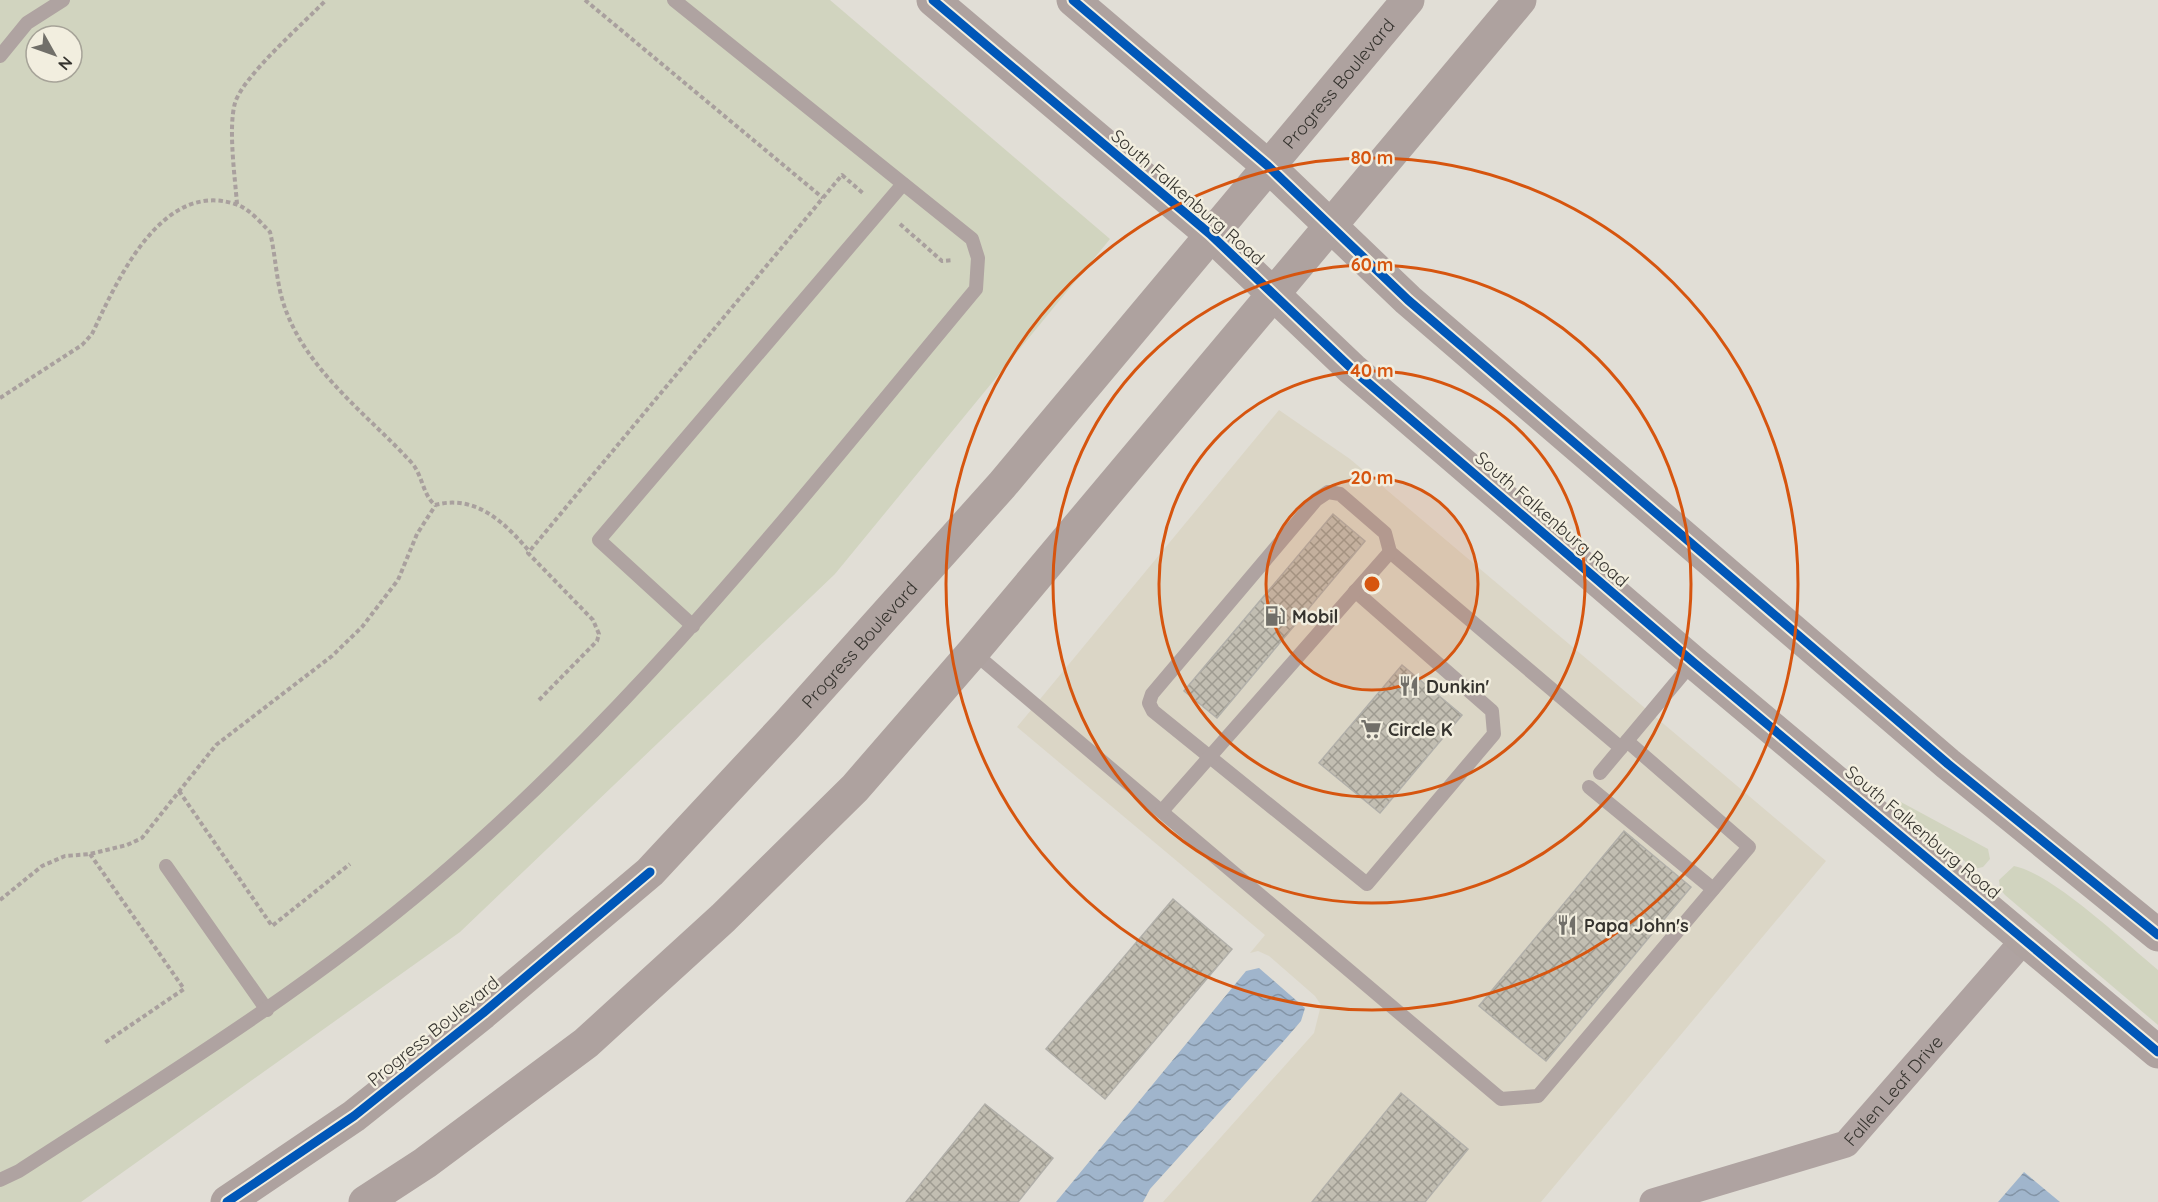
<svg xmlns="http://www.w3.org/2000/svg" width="2158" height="1202" font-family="Quicksand,sans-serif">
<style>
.built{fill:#dbd6c6}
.green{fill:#d1d4bf;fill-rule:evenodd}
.water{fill:url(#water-waves)}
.building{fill:url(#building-cross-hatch);stroke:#b1afa9;stroke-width:1.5}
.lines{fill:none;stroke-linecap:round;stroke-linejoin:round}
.path{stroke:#a9a09e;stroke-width:4;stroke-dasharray:4.5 3;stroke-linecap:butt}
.lane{stroke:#afa3a1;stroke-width:14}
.street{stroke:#afa3a1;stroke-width:27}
.secondary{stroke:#aea29f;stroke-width:33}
.cycleway-casing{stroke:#f2eedf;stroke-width:13}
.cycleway{stroke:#0057b8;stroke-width:9}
.ring{fill:none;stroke:#d6550f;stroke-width:3}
.labels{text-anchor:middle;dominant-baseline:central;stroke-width:5;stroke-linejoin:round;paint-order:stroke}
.street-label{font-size:18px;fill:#35332e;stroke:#f2eedf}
.poi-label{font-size:18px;font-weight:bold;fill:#35332e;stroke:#f2eedf;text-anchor:start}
.centre{fill:#d6550f;stroke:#f2eedf;stroke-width:3}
.ring-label{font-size:18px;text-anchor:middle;font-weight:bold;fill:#d6550f;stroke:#f2eedf;stroke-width:5;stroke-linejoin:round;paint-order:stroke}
</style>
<defs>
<pattern id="water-waves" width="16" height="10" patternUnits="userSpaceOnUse" patternTransform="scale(1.5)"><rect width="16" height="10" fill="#a0b5cc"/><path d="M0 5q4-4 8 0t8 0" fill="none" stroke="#8394a6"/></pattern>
<pattern id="building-cross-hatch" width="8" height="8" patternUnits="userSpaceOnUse" patternTransform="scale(1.5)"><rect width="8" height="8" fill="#c2beb2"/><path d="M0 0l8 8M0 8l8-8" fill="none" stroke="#9e9b91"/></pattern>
</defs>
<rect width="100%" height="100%" fill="#e1ded6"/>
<polygon class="built" points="1279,410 1350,459 1826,861 1541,1202 1163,1202 1314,1033 1321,1005 1315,996 1269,956 1258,951 1250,953 1265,935 1017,727"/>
<g class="green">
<path d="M 0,0 L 830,0 L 1110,239 L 835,574 L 460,932 L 81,1202 L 0,1202 ZM 36,36 L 72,36 L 72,72 L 36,72 Z"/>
<polygon points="1899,801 1988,849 1990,859 1983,867 1974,869 1896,803"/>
<path d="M 2014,866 C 2053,874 2124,942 2158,970 L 2158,1025 L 2005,895 L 2000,889 L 1999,880 Z"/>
</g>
<g class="water">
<polygon points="1259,968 1305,1008 1301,1021 1282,1043 1150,1189 1143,1202 1056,1202 1246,971"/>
<polygon points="2024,1172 2060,1202 1998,1202"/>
</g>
<g class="building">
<polygon points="1333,514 1365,541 1217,718 1184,691"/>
<polygon points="1402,665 1462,715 1380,813 1319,763"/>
<polygon points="1624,831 1691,887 1546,1061 1479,1006"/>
<polygon points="1173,899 1232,949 1105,1099 1046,1049"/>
<polygon points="1401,1093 1468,1149 1425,1202 1312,1202"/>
<polygon points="985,1104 1053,1158 1018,1202 906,1202"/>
</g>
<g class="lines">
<g class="path">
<polyline points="585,0 823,198"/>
<path d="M 237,204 C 235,177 228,128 235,103 C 243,76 305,22 326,0"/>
<polyline points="900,224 942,261 953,260"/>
<path d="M 0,398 L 82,345 L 92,334 C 117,281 161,180 235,204 C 249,208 260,222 270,232 C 275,253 276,275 281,295 C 299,365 365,412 411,462 C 423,475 422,494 435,505 C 476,494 505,523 529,551"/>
<polyline points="539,700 597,641 599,634 593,620 528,553 842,175 864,194"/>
<polyline points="179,791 272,926 350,864"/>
<polyline points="90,854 184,989 103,1044"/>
<polyline points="0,900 42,866 65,856 90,854 127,845 142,838 216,745 332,656 362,627 398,580 417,534 435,506"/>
</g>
<g class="lane">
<polyline points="0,56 27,23 63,0"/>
<polyline points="1355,591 1492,711 1494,734 1367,884 1153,711 1149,703 1152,694 1316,500 1328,492 1340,494 1385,533 1390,552 1621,748"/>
<polyline points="693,626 599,540 903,184"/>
<polyline points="973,652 1501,1099 1538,1096 1749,847 1627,741"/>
<polyline points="1600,773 1693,662"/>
<polyline points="1589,787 1713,889"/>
<polyline points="1162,811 1390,552"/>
<polyline points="166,866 267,1010"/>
<path d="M 0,1180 L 19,1171 C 161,1079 305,991 434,881 C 639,707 805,494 976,289 L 978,258 L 972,239 L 674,0"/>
</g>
<path class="street" id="s1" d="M 1653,1202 L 1846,1144 L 2024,940"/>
<g class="secondary">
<polyline points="933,0 1210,234 1352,369 1693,662 2158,1052"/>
<polyline points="1073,0 1268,166 1408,300 1948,764 2158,935"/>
<path id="s2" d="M 227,1202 L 354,1116 L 483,1013 L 650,872 L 786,726 L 1002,485 L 1408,0"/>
<polyline points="365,1202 425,1163 586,1043 723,918 855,788 973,652 1520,0"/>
</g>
<g class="cycleway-casing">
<g id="cycleway">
<polyline points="933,0 1210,234 1352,369 1693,662 2158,1052"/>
<polyline points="1073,0 1268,166 1408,300 1948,764 2158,935"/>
<polyline points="227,1202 354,1116 483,1013 650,872"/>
</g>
</g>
<use href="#cycleway" class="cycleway"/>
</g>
<circle cx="1372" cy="584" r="106" fill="#d6550f" fill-opacity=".12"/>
<g class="ring">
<circle cx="1372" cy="584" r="106"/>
<circle cx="1372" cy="584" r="213"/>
<circle cx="1372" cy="584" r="319"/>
<circle cx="1372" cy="584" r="426"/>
</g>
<defs>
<g id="fuel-bare" transform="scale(1.62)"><path d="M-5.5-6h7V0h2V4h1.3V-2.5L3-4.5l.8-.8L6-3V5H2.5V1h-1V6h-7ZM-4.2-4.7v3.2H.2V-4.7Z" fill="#716f69" stroke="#f2eedf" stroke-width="2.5" paint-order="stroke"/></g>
<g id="restaurant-bare" transform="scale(1.62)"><path d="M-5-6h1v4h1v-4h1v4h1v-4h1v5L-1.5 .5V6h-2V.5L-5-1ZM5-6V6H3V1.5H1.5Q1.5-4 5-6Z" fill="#716f69" stroke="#f2eedf" stroke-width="2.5" paint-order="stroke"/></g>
<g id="supermarket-bare" transform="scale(1.62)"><path d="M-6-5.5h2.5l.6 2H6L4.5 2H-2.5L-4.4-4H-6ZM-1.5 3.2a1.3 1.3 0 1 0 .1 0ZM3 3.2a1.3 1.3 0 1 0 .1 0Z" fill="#716f69" stroke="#f2eedf" stroke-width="2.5" paint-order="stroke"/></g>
</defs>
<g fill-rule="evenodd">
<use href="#fuel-bare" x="1275" y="616"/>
<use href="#restaurant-bare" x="1409" y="686"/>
<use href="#supermarket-bare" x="1371" y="729"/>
<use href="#restaurant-bare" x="1567" y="925"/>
</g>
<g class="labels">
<g class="street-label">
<text stroke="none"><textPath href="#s2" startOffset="1584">Progress Boulevard</textPath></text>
<text transform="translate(1188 197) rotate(41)">South Falkenburg Road</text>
<text transform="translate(1552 519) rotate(41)">South Falkenburg Road</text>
<text stroke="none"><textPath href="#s2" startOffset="846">Progress Boulevard</textPath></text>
<text transform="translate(1923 832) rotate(40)">South Falkenburg Road</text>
<text transform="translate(433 1031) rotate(-39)">Progress Boulevard</text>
<text stroke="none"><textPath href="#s1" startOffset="273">Fallen Leaf Drive</textPath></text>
</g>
<g class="poi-label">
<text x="1292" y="616">Mobil</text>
<text x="1426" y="686">Dunkin'</text>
<text x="1388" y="729">Circle K</text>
<text x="1584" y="925">Papa John's</text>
</g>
</g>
<circle cx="1372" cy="584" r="9" class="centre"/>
<g class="ring-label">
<text x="1372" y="164">80 m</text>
<text x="1372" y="271">60 m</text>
<text x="1372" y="377">40 m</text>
<text x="1372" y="484">20 m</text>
</g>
<g transform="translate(54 54) rotate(130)"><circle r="28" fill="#f2eedf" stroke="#a6a398" stroke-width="1.5"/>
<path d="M0-4.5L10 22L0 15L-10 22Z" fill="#716f69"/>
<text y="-9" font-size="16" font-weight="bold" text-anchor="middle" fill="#35332e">N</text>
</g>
</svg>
